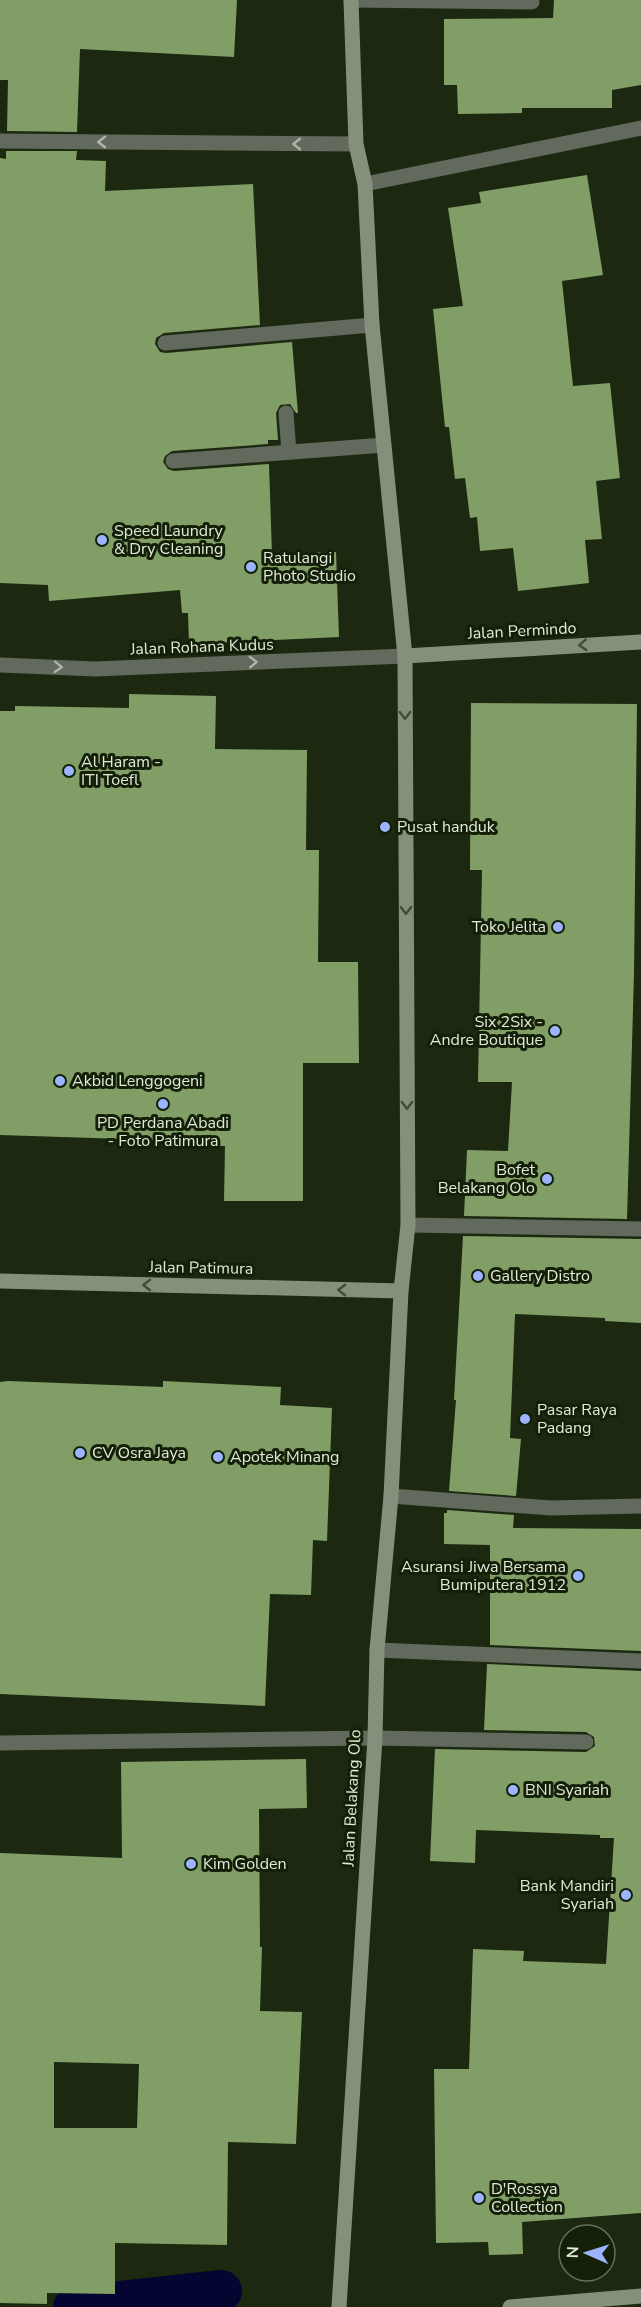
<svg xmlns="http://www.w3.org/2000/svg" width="641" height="2307" font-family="'Nunito Sans',sans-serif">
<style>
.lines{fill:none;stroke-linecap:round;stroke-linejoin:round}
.canal{stroke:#040531;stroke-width:42}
.building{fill:#819e67;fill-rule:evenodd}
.lane{stroke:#62695d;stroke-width:15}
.street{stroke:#62695d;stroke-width:15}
.secondary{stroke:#85907c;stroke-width:15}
.oneway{stroke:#aeb6a8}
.oneway2{stroke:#414c36}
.poi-dot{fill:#9cb4fd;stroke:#131f07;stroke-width:2}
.labels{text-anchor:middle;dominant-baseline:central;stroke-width:6;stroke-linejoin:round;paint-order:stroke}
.poi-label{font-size:16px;fill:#e1eada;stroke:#131f07;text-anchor:start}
.street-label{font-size:16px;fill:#e1eada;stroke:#131f07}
</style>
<rect width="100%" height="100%" fill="#1c2910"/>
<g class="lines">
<polyline class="canal" points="74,2307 221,2291"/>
</g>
<g class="building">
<polygon points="0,0 237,0 234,57 80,49 77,132 7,131 8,80 0,80"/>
<polygon points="554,0 641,0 641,85 612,90 612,108 522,108 522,113 458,114 457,85 444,85 444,19 553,18"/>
<polygon points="6,151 77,151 76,160 106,161 105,191 253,184 260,325 164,333 156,338 155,344 160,352 166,353 292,342 298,413 296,413 290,404 280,405 276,413 278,440 268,440 268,444 172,451 165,456 163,462 168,469 174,471 269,464 272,554 336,552 339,637 189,644 188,613 182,613 180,590 49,601 48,585 0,583 0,158 6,159"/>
<polygon points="587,175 603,275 562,281 573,386 610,383 620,478 596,481 602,539 585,540 589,583 518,591 513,548 480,551 477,517 470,518 465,478 455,479 449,427 445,427 433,309 463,306 448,208 481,203 479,192"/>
<polygon points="129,694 216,696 215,749 307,750 306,850 319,850 318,962 358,962 359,1063 303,1063 303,1201 224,1201 225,1146 218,1146 218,1142 0,1135 0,711 15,711 15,706 129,708"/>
<polygon points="471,703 637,704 634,974 627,1219 464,1216 467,1150 508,1151 512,1082 478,1082 482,870 470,870"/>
<polygon points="463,1236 641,1239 641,1323 605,1321 605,1318 515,1314 510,1438 521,1439 516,1496 449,1491 456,1400 454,1400"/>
<polygon points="8,1381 163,1387 163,1381 281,1387 280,1405 332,1408 327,1541 313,1540 311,1595 270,1594 265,1706 0,1694 0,1382"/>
<polygon points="447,1510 514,1515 513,1528 641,1529 641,1651 490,1645 490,1545 444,1544 444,1513 447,1513"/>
<polygon points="487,1664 641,1671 641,2213 522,2222 523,2254 489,2255 488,2242 436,2243 434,2069 469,2069 473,1949 524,1951 523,1961 606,1964 614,1838 600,1838 600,1835 476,1830 475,1863 430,1861 435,1749 586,1752 595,1746 594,1737 586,1732 484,1730"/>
<path d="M 306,1759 L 307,1808 L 259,1809 L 260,1947 L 262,1947 L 260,2011 L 302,2012 L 296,2144 L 228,2142 L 227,2245 L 115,2243 L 115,2294 L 47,2293 L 47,2304 L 0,2303 L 0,1853 L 122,1858 L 121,1762 ZM 54,2062 L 139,2064 L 137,2128 L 54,2128 Z"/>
</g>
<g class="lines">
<g class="lane">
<polyline points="351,0 532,2"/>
<polyline points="165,343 372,325"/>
<polyline points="286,413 289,452"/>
<polyline points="173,461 384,445"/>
</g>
<g class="street">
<polyline points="0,141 356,144"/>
<polyline points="365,184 641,128"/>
<polyline points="0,665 95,669 405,656"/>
<polyline points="408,1225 641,1229"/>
<polyline points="391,1496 551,1508 641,1506"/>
<polyline points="377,1650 641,1661"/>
<polyline points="0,1743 375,1738 586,1742"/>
</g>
<g class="secondary">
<polyline points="405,656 641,642"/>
<polyline points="0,1281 401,1291"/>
<polyline points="339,2307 375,1738 377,1650 391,1496 401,1291 408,1225 405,656 372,325 365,184 356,144 351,0"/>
<polyline points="510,2307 641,2296"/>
</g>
</g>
<defs><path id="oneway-chevron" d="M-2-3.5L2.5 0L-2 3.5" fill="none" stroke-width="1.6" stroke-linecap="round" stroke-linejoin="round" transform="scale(1.5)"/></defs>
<g class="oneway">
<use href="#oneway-chevron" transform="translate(102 142) rotate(-180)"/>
<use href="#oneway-chevron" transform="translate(297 144) rotate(-180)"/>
<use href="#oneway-chevron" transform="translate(253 662) rotate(-2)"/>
<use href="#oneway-chevron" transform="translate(58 667) rotate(3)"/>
</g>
<g class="oneway2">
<use href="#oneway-chevron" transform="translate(583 645) rotate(177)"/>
<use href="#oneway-chevron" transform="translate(405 715) rotate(90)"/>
<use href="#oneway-chevron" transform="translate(406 910) rotate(90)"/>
<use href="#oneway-chevron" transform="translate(407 1105) rotate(90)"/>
<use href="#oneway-chevron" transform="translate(147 1285) rotate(-179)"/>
<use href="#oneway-chevron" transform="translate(342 1290) rotate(-179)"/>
</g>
<g class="poi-dot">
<circle cx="102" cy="540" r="6"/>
<circle cx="251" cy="567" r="6"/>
<circle cx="69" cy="771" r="6"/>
<circle cx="385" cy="827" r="6"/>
<circle cx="558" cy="927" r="6"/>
<circle cx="555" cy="1031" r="6"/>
<circle cx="60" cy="1081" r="6"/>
<circle cx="163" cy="1104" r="6"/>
<circle cx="547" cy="1179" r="6"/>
<circle cx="478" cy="1276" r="6"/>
<circle cx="525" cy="1419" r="6"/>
<circle cx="80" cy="1453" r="6"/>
<circle cx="218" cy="1457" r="6"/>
<circle cx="578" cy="1576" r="6"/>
<circle cx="513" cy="1790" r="6"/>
<circle cx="191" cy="1864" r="6"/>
<circle cx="626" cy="1895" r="6"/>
<circle cx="479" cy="2198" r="6"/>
</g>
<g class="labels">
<g class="poi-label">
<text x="114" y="531">Speed Laundry<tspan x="114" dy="18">&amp; Dry Cleaning</tspan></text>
<text x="263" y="558">Ratulangi<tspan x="263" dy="18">Photo Studio</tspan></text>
<text x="81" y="762">Al Haram -<tspan x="81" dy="18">ITI Toefl</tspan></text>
<text x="397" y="827">Pusat handuk</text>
<text x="546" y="927" text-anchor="end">Toko Jelita</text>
<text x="543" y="1022" text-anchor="end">Six 2Six -<tspan x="543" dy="18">Andre Boutique</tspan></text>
<text x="72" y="1081">Akbid Lenggogeni</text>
<text x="163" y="1123" text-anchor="middle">PD Perdana Abadi<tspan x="163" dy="18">- Foto Patimura</tspan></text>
<text x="535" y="1170" text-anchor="end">Bofet<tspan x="535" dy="18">Belakang Olo</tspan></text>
<text x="490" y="1276">Gallery Distro</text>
<text x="537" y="1410">Pasar Raya<tspan x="537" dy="18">Padang</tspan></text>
<text x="92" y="1453">CV Osra Jaya</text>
<text x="230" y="1457">Apotek Minang</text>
<text x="566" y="1567" text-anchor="end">Asuransi Jiwa Bersama<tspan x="566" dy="18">Bumiputera 1912</tspan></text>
<text x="525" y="1790">BNI Syariah</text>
<text x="203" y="1864">Kim Golden</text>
<text x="614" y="1886" text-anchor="end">Bank Mandiri<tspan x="614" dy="18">Syariah</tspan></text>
<text x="491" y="2189">D'Rossya<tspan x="491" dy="18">Collection</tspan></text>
</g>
<g class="street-label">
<text transform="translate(522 631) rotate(-3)">Jalan Permindo</text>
<text transform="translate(202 647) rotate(-2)">Jalan Rohana Kudus</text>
<text transform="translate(201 1268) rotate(1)">Jalan Patimura</text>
<text transform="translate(352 1798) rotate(-87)">Jalan Belakang Olo</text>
</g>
</g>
<g transform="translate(587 2253) rotate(273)"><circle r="28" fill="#131f07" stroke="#65705b" stroke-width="1.5"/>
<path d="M0-4.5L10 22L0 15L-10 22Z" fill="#9cb4fd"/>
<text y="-9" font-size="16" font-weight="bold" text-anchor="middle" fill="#e1eada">N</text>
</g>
</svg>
